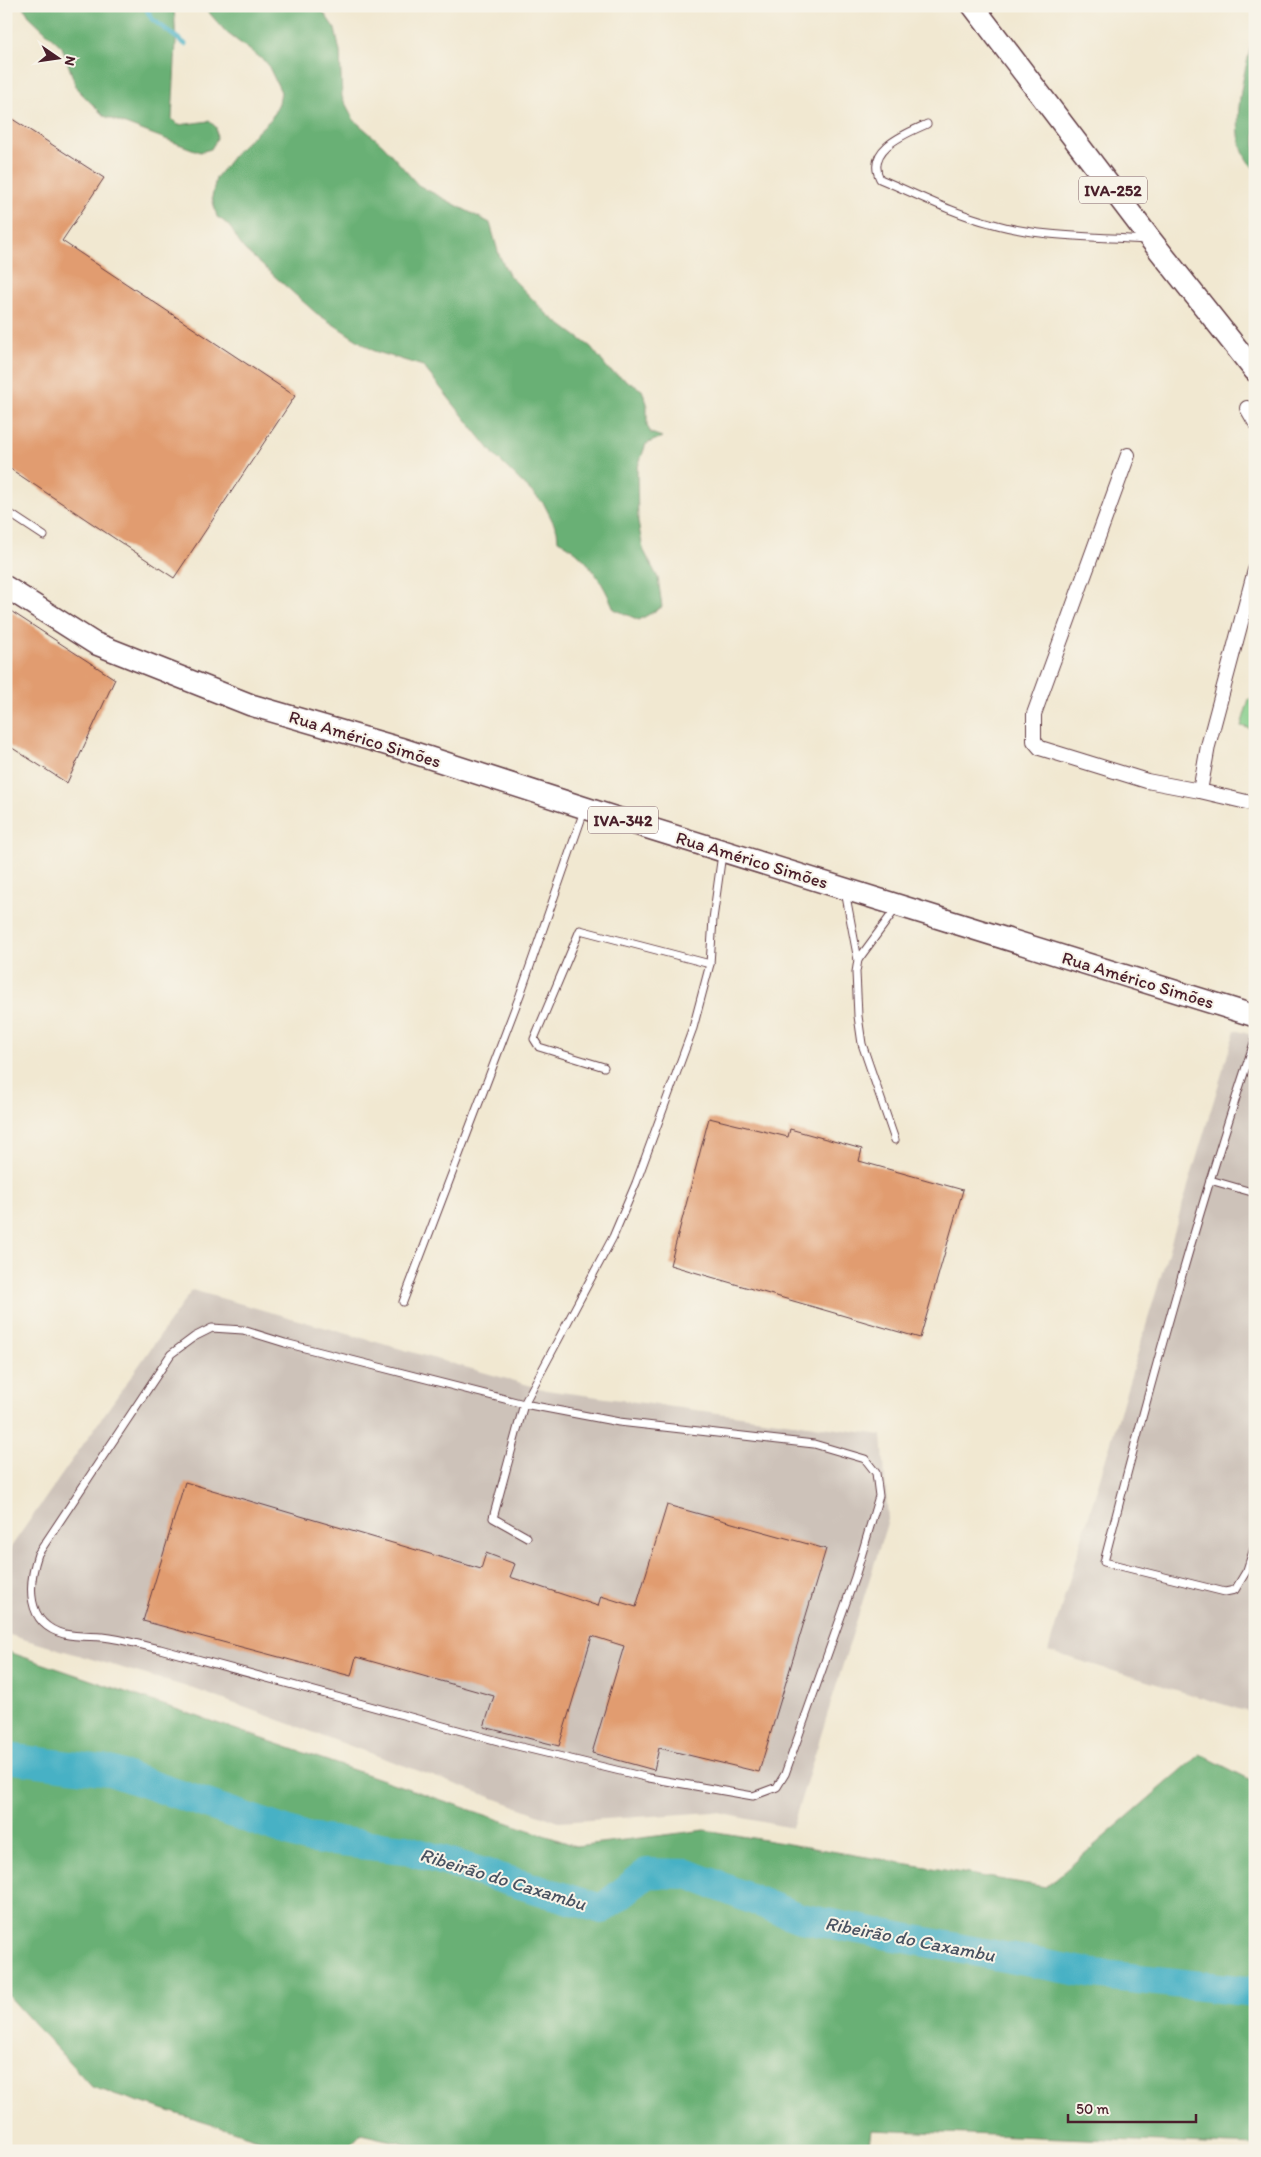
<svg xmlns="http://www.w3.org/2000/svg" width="1261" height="2157" font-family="Itim,sans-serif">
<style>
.industrial{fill:#cdc2b9}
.green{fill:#82cc88;stroke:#66765a}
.forest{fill:#69b074;stroke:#5a6850}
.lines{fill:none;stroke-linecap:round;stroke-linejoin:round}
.stream{stroke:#47b1c5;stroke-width:5}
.river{stroke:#47b1c5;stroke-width:30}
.building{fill:#e19c70}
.lane-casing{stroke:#633d44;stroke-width:9}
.street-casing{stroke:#633d44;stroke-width:16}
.primary-casing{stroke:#633d44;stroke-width:24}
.lane{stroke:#fff;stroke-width:7}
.street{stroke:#fff;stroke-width:14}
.primary{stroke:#fff;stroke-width:21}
.labels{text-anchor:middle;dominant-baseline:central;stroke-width:4;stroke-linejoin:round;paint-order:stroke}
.shield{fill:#f7f3e8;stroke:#7e5f64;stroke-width:1}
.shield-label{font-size:16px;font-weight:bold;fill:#4a1f2b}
.street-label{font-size:18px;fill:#4a1f2b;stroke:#f7f3e8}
.water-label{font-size:19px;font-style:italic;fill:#495261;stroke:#f7f3e8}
</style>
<rect width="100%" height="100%" fill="#f7f3e8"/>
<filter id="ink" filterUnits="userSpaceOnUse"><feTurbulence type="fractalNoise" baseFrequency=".02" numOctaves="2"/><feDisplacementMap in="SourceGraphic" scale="10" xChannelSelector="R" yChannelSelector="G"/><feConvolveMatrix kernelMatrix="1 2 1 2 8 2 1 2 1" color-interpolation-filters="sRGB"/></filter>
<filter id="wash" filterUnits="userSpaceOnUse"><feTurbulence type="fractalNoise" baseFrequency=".0096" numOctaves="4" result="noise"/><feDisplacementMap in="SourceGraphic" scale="20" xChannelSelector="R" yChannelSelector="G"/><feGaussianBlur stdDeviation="1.12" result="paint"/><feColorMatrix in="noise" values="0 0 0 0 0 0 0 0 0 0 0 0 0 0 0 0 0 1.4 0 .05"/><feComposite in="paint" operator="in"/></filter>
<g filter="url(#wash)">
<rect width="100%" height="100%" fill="#f1e8d1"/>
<g class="industrial">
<polygon points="1235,1030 1255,1036 1255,1714 1048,1651"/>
<polygon points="192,1290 546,1390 882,1435 888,1520 792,1828 714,1812 559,1822 194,1689 6,1634 6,1554"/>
</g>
<polygon class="green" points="1249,699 1255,700 1255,730 1241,726"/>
<g class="forest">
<polygon points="23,6 174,6 176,42 172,119 178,125 209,121 216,127 217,139 211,149 200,152 104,116 77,89 62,47 29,16"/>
<path d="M 203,6 L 319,6 L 335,29 L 340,52 L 342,97 L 354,120 L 383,145 L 418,185 L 490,223 L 499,255 L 509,275 L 549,316 L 591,347 L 609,370 L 642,390 L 647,403 L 647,426 L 651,433 L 662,437 L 646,444 L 637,469 L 638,522 L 643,549 L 658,578 L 662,607 L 639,620 L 614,609 C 603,582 586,554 558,540 L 557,530 L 544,504 L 496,457 L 423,366 L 374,351 L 316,313 L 245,250 C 232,235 235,227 217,217 L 212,197 L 216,178 L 237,151 L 271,119 L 279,103 L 281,92 L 267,63 L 227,33 Z"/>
<path d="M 1255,33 L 1255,169 C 1223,143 1245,67 1255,33 Z"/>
<polygon points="6,1651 576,1846 705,1830 1046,1887 1200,1754 1255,1782 1255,2146 871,2130 868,2151 435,2151 361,2134 344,2151 296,2151 92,2087 6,1993"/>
</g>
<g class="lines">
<polyline class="stream" points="145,6 152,19 185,44"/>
<polyline class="river" points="6,1758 110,1771 306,1838 405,1849 602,1909 647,1873 688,1874 800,1918 1094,1974 1255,1992"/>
</g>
<g id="blocks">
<g class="building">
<polygon points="6,115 104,178 62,241 295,396 174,578 6,466"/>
<polygon points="6,608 115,679 67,783 6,744"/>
<polygon points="709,1118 788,1137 790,1129 862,1149 859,1161 963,1190 920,1338 670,1265"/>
<polygon points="185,1482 481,1569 486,1553 515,1564 510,1577 598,1606 601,1596 636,1607 667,1505 826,1549 759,1772 659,1748 654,1770 592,1753 624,1646 592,1636 559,1746 484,1727 494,1696 356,1657 351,1676 143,1621"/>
</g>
</g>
</g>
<g filter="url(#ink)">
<use href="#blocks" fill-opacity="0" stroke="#633d44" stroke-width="1"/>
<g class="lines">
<g class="lane-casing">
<g id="lane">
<path d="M 927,124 C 905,134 865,149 880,179 C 916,194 952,213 990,223 C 1040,238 1094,236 1146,240"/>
<polyline points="6,511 44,536"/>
<polyline points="845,891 858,960"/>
<path d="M 1255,1040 C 1197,1212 1149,1387 1104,1562 L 1225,1592 L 1235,1590 L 1247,1570 L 1255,1545"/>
<polyline points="604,1067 539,1047 534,1039 580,930 710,964"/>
<polyline points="895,1140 862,1044 858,1016 856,972 858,960 897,907"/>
<polyline points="1210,1180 1255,1193"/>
<polyline points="403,1302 520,995 584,811"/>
<path d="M 212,1328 L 243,1330 L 285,1343 L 524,1404 L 619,1422 L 814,1444 L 865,1459 L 876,1473 L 879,1496 L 855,1577 L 785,1774 L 777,1787 L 753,1796 L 649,1778 L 513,1745 L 160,1649 C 141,1645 122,1639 103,1637 C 91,1636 77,1637 64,1634 C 25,1624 28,1584 38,1554 L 171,1354 L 194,1337 Z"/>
<polyline points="527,1537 493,1518 524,1404 613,1237 636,1183 693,1028 710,964 713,919 722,854"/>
</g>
</g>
<g class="street-casing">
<g id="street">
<polyline points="1247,408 1255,422"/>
<polyline points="1128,455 1034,714 1034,741 1040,748 1147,781 1200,791"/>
<polyline points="1255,570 1208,746 1200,791 1255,804"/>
</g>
</g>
<g class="primary-casing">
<g id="primary">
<polyline points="973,6 1151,240 1255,371"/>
<polyline points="6,587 94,643 251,705 399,748 610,816 1255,1016"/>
</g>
</g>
<use href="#lane" class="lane"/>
<use href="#street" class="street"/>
<use href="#primary" class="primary"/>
</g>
</g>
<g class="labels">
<g class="shield">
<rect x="1079" y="176.5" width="68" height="27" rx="4"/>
<rect x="588" y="806.5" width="70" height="27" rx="4"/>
</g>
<g class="shield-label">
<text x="1113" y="190">IVA-252</text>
<text x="623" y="820">IVA-342</text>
</g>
<g class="street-label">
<text transform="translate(365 739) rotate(17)">Rua Américo Simões</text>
<text transform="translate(752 860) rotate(17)">Rua Américo Simões</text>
<text transform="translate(1138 980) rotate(17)">Rua Américo Simões</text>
</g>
<g class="water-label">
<text transform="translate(503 1879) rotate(17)">Ribeirão do Caxambu</text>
<text transform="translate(910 1939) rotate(11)">Ribeirão do Caxambu</text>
</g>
</g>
<rect width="1261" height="2157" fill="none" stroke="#f7f3e8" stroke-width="25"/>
<g transform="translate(58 58) rotate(103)" stroke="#f7f3e8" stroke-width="4" paint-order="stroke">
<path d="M0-4L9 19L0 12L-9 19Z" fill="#4a1f2b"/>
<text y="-8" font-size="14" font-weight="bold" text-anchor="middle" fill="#4a1f2b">N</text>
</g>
<path d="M1068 2114v8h128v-8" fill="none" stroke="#4a1f2b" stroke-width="2.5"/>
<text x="1076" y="2114" font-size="15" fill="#4a1f2b" stroke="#f7f3e8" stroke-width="4" paint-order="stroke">50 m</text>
</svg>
